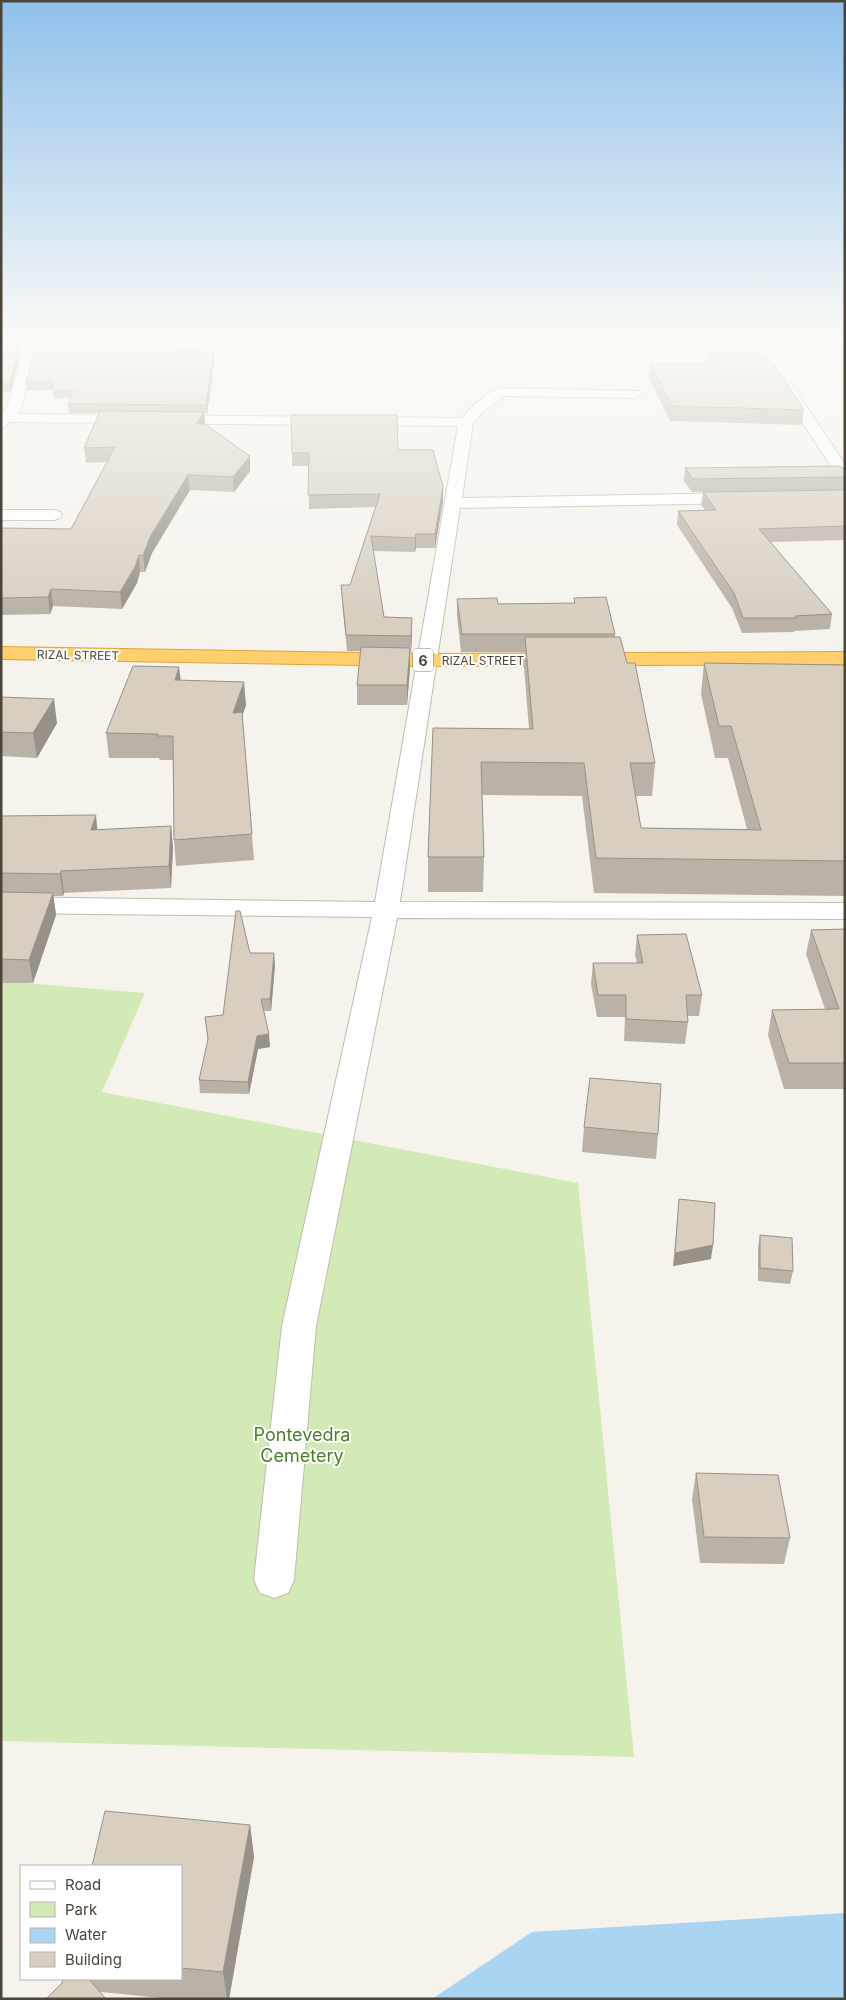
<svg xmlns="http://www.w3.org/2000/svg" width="846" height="2000" font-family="Inter,sans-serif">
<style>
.green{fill:#d2eab5}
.water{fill:#a9d4f2}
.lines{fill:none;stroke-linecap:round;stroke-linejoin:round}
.minor-casing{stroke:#c2bbae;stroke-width:2}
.highway-casing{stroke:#e0a43c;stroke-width:2}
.minor{fill:#fff;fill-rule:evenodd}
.highway{fill:#ffcf6e;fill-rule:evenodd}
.wall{fill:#bab2a6}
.shaded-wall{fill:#979187}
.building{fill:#d8cfc1;stroke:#979187}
.labels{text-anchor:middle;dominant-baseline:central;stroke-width:4;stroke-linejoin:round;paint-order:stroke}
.far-street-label{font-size:12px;fill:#4b4439;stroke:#fff}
.shield{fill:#fff;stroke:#817c74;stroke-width:1}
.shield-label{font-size:14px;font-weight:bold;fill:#4b4439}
.near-park-label{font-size:18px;fill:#4a7f2a;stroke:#fff}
</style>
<rect width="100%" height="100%" fill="#f6f3ec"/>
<polygon class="green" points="1,981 145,993 102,1092 578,1183 634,1757 1,1741"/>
<polygon class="water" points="845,1913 845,1999 432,1999 532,1932"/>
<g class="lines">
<g class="minor-casing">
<g id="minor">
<path d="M 25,342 L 31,346 L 33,362 L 21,408 L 17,414 L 462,418 C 472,407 486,392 501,388 L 641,391 L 643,394 L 636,398 L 504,396 L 484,411 L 473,423 L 462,498 L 740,493 L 746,495 L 748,498 L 746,501 L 740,503 L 460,508 L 400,902 L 845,903 L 845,919 L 397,918 L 316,1326 L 294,1580 L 288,1593 L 274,1598 L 260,1593 L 254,1580 L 282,1326 L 372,917 L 1,913 L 1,897 L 375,902 L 458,426 L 9,422 L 6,427 L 1,428 L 1,413 L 7,407 L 21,362 L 19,346 Z"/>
<polygon points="784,379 789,380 845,464 845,481 839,479 777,383"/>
<polygon points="1,510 54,510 60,512 62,515 60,518 54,520 1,520"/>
</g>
</g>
<g class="highway-casing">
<polygon id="highway" points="1,647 426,654 845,652 845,664 426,666 1,659"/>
</g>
<use href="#minor" class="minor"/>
<use href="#highway" class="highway"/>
</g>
<g class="wall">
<polygon points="1,336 102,336 215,356 207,414 204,414 205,424 250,456 250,471 234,492 190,490 152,553 145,572 140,572 137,583 122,609 53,606 50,614 1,615 1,528 71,529 107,462 86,463 84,448 99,413 69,413 68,404 70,398 54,399 53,390 27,391 26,383 34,354 33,346 26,340 17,346 19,362 10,392 1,393"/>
<polygon points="708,348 748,353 804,410 802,425 670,421 649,378 650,363 707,363"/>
<polygon points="398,450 443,487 443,501 435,548 416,548 415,552 373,551 384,617 412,633 411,652 410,652 410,668 407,705 357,705 357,685 361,651 347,651 342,600 341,585 350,585 375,507 309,509 309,466 292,466 292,453"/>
<polygon points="685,468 845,469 845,540 771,542 832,614 830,629 794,631 794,632 742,633 732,608 677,525 678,511 705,510 701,505 703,492 842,490 692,492 684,481"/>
<polygon points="574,598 615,634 615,637 655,763 652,796 636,796 641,828 747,829 728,758 715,758 701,694 704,663 845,665 845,896 594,893 582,796 482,795 484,857 483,892 428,892 428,857 433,728 529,729 524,667 525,652 461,652 457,616 457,599 498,604 574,603"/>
<polygon points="181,680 246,705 242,716 254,860 176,866 174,840 173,760 160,760 159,758 109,758 106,733"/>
<polygon points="1,697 57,723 37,758 1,756"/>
<polygon points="1,816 98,830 171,826 173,848 171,888 64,893 63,896 53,896 56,915 33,983 1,983"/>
<polygon points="845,929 845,1089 784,1089 768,1035 772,1010 825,1009 806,954 811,930"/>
<polygon points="637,935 702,995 699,1016 687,1016 688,1022 685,1044 624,1041 625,1017 597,1017 591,984 593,963 637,963 635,955"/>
<polygon points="250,953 275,965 271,1011 264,1011 270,1047 258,1049 249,1094 200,1093 199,1080 208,1042 205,1017 223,1015"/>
<polygon points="584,1127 658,1134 656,1159 582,1152"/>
<polygon points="679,1199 711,1259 673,1266"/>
<polygon points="760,1235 793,1271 790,1284 758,1281 758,1248"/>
<polygon points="696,1473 790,1538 784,1564 700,1563 692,1499"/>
<polygon points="250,1825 254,1857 229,1999 172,1999 101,1992 62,1983 63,1979 181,1979 181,1866"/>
</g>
<g class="shaded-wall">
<polygon points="20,336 25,336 26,340 17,346 19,362 10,392 9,384 16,338"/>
<polygon points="214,348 215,356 207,414 206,405"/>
<polygon points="204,412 205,426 196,424"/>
<polygon points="250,456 250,471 234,492 233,477"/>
<polygon points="188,475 190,490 152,553 145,572 143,556 150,537"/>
<polygon points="443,487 443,501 435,548 435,534"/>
<polygon points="416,534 416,548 415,552 415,538"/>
<polygon points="139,555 140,572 137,583 122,609 120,592"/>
<polygon points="51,589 53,606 50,614 48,597"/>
<polygon points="412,618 412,633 411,652 411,636"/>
<polygon points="410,648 410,668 407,705 407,685"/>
<polygon points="179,667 182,690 175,680"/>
<polygon points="244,682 246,705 235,737 233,713"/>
<polygon points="54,699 57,723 37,758 33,733"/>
<polygon points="96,815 98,837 91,830"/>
<polygon points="171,826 173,848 171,888 169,866"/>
<polygon points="61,871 64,893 63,896 60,874"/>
<polygon points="53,893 56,915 33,983 29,960"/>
<polygon points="274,953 275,965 271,1011 270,999"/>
<polygon points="269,1034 270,1047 258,1049 249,1094 248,1082 257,1036"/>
<polygon points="713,1245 711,1259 673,1266 675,1253"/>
<polygon points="250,1825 254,1857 229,1999 227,1999 223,1972"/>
</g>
<g class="building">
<polygon points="1,336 20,336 16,338 18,354 9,384 1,384"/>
<polygon points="29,336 102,336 178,349 214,348 206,405 68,404 73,390 53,391 53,382 26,383 34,354 32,338"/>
<polygon points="708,348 746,348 748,353 761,353 777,368 804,410 672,406 650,363 714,363"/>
<polygon points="100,411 204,412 196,424 205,424 250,456 233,477 188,475 150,537 143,556 139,555 135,567 120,592 51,589 48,597 1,598 1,528 71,529 115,447 84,448"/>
<polygon points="291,415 397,415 398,450 433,450 443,487 435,534 416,534 415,538 371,536 384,617 412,618 411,636 346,635 341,585 350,585 380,494 308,495 309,453 292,453"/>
<polygon points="839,466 845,469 845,477 693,479 685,468"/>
<polygon points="845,490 845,526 759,529 832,614 795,616 796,618 743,618 734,593 678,511 716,510 703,492"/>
<polygon points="606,597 615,634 462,634 457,599 497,598 498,604 575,603 574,598"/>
<polygon points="525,637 620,637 627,663 635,663 655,763 630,763 641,828 761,830 731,726 719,726 704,663 845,665 845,817 844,817 845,819 845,861 596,858 584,763 481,762 484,857 428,857 433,728 533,729"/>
<polygon points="361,647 410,648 407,685 357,685"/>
<polygon points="133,666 179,667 175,680 244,682 233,713 242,712 252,834 174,840 173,736 157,736 158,734 106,733"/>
<polygon points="1,697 54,699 33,733 1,732"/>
<polygon points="96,815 91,830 171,826 169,866 61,871 60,874 1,873 1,816"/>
<polygon points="1,892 53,893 29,960 1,959"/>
<polygon points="236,911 240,911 250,953 274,953 270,999 261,999 269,1034 257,1036 248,1082 199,1080 208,1039 205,1017 223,1015"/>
<polygon points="845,929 845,1063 789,1063 772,1010 839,1009 811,930"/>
<polygon points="686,934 702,995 686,995 688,1022 626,1019 626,995 598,995 593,963 643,963 637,935"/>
<polygon points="590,1078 661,1084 658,1134 584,1127"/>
<polygon points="679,1199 715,1203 713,1245 675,1253"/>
<polygon points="760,1235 792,1238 793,1271 760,1268"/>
<polygon points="696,1473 778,1475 790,1538 704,1537"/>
<polygon points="105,1811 250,1825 223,1972 181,1968 181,1866 92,1866"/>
<polygon points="63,1979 89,1979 106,1999 46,1999 62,1983"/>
</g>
<linearGradient id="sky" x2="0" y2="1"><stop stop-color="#8fc1ec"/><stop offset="0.55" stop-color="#fbfaf6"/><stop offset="1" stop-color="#fbfaf6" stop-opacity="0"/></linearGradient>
<rect width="846" height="616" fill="url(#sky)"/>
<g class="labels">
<g class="far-street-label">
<text transform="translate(78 655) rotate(1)">RIZAL STREET</text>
<text x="483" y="660">RIZAL STREET</text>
</g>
<rect class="shield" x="413" y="648.5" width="20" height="23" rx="4"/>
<g class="shield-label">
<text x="423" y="660">6</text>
</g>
<g class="near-park-label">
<text x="302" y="1434">Pontevedra<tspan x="302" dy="21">Cemetery</tspan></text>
</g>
</g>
<rect width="846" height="2000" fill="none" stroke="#4b4439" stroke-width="5"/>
<rect x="20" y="1865" width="162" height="115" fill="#ffffff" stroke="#b7b4b0"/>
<rect x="30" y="1881" width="25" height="8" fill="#ffffff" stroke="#b7b4b0"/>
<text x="65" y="1890" font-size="15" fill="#4b4439">Road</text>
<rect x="30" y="1902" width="25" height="15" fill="#d2eab5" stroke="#b7b4b0"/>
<text x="65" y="1915" font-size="15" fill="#4b4439">Park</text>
<rect x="30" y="1928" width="25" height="15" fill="#a9d4f2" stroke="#b7b4b0"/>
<text x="65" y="1940" font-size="15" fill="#4b4439">Water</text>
<rect x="30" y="1952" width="25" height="15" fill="#d8cfc1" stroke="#b7b4b0"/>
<text x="65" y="1965" font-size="15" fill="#4b4439">Building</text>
</svg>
